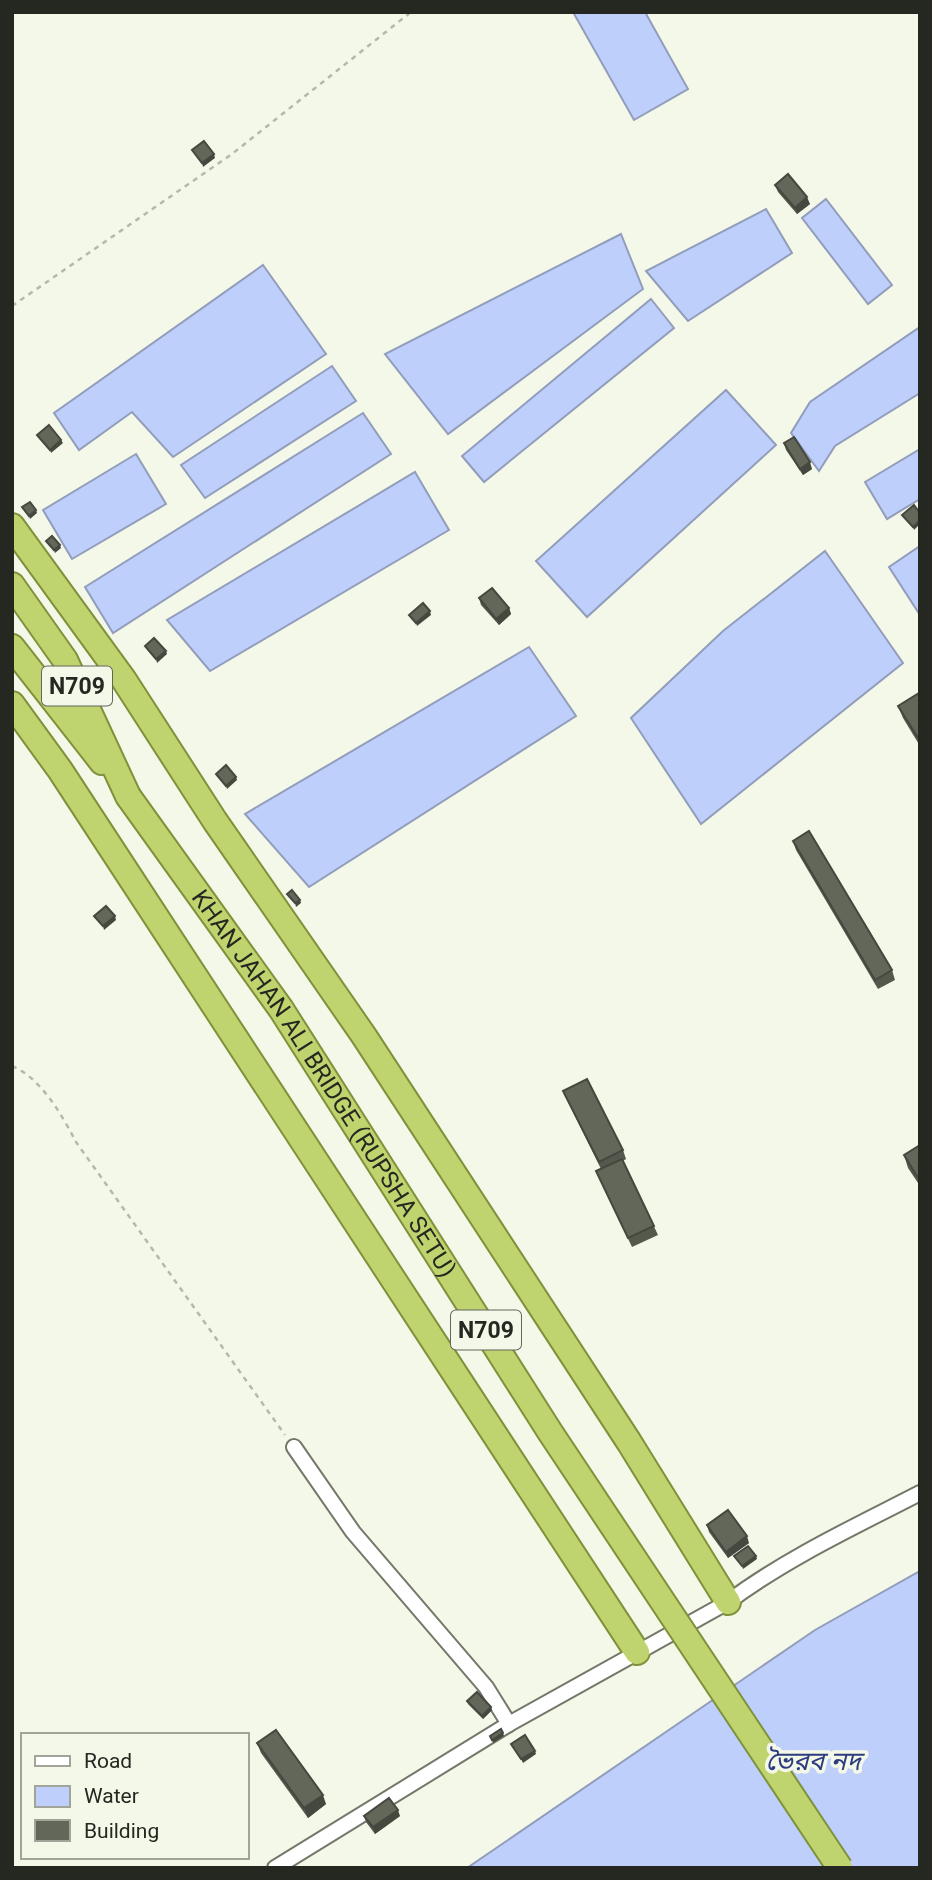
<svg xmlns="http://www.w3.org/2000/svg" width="932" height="1880" font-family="Roboto,'Noto Sans Bengali',sans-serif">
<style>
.water{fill:#bfcffc;stroke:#919dba;stroke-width:2}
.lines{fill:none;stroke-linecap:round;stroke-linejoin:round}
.minor-casing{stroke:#74786a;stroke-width:18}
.trunk-casing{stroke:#7f913b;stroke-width:28}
.path{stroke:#b5b9ac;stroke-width:2.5;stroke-dasharray:5 5;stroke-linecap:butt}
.minor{stroke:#fff;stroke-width:14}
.trunk{stroke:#bfd46e;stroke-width:24}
.trunk-bridge-casing{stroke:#7f913b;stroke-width:28;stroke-linecap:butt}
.trunk-bridge{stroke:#bfd46e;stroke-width:24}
.wall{fill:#55594d}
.shaded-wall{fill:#45483f}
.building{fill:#63675a;stroke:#45483f;stroke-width:2}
.labels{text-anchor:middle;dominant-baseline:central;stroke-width:7;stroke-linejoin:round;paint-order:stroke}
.shield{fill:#f4f8e8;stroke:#63665d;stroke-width:2}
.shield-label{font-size:23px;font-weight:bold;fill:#252721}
.street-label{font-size:24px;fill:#252721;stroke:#f4f8e8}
.water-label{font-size:26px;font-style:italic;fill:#2c3c7e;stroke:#f4f8e8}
</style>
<rect width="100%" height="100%" fill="#f4f8e8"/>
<g class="water">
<polygon points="573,12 645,12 688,89 634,120"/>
<polygon points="826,199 892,285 868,304 802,218"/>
<polygon points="766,209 792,253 688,321 646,271"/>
<polygon points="621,234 643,289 448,434 385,354"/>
<polygon points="263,265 326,354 173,457 132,412 79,450 54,413"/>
<polygon points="651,299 674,328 484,482 462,456"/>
<polygon points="920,327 920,393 835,446 819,471 791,433 810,402"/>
<polygon points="332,366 356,401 205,498 181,465"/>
<polygon points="726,390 776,445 587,617 536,561"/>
<polygon points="363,413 391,454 113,633 85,587"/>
<polygon points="920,449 920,499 887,519 865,482"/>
<polygon points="136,454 166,504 72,559 43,510"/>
<polygon points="415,472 449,530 210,671 167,620"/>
<polygon points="920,546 920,615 889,567"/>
<polygon points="825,551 903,663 701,824 631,718 723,631"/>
<polygon points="529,647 576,716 309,887 245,814"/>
<polygon points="920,1571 920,1868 467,1868 815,1630"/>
</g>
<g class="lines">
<g class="minor-casing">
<g id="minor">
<polyline points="294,1447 353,1532 486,1687 509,1724"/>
<path d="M 275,1868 L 509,1724 L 728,1602 C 787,1558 854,1527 920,1493"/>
</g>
</g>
<g class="trunk-casing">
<g id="trunk">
<polyline points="12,526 124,680 215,821 364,1036 629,1442 728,1602"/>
<polyline points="12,585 65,660 128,796"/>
<polyline points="12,647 102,762"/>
<polyline points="12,704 60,770 637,1652"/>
</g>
</g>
<g class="path">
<polyline points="12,306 232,154 411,12"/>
<path d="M 12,1066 C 41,1078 62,1115 76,1142 L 285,1435"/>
</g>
<use href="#minor" class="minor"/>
<use href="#trunk" class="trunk"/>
<g class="trunk-bridge-casing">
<g id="trunk-bridge">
<path id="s1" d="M 128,796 L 281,1009 L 550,1432 L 840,1868"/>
</g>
</g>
<use href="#trunk-bridge" class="trunk-bridge"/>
</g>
<g class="wall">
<polygon points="775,185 810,204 797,214 778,192"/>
<polygon points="784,443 812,469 803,475 786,450"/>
<polygon points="479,598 509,608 511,614 499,625 481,605"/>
<polygon points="920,694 920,746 903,718 898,706"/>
<polygon points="793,841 892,970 895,980 878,989 796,850"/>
<polygon points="563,1091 623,1150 626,1159 623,1161 658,1235 632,1247 600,1180 596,1171 601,1169 567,1100"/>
<polygon points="920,1145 920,1186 908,1168 904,1155"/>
<polygon points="707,1525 749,1543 728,1558 709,1532"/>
<polygon points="467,1701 491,1707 492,1710 483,1719 468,1704"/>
<polygon points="257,1743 326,1804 308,1818 261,1753"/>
<polygon points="364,1816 400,1816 375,1834 366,1822"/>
</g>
<g class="shaded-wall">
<polygon points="214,154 215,158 203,167 202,163"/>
<polygon points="807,197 810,204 797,214 795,208"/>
<polygon points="61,440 63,443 51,453 50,450"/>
<polygon points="810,462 812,469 803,475 800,469"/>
<polygon points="36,510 37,513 30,519 29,516"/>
<polygon points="920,520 920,524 914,530 913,527"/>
<polygon points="60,545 61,548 55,553 54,550"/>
<polygon points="509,608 511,614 499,625 496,619"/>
<polygon points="430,611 431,615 417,626 416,623"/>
<polygon points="166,651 167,654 157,663 156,659"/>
<polygon points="236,777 237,780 227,789 226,786"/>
<polygon points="300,900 301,903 296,907 295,903"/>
<polygon points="115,916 116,920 104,930 103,926"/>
<polygon points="747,1536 749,1543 728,1558 726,1552"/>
<polygon points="756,1556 757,1559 743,1569 742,1566"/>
<polygon points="491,1707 492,1710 483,1719 482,1716"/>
<polygon points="503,1733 504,1736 493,1743 492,1740"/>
<polygon points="535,1751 536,1754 523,1763 521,1759"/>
<polygon points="323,1795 326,1804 308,1818 304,1808"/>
<polygon points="398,1810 400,1816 375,1834 373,1827"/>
</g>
<g class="building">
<polygon points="204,141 214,154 202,163 192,150"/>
<polygon points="788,174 807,197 795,208 775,185"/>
<polygon points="49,425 61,440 50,450 37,435"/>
<polygon points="794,437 810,462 800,469 784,443"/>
<polygon points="30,502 36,510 29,516 22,507"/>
<polygon points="914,505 920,513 920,520 913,527 902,515"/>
<polygon points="52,536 60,545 54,550 46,541"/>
<polygon points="492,588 509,608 496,619 479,598"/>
<polygon points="423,603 430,611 416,623 409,615"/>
<polygon points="154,638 166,651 156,659 145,646"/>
<polygon points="919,693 920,694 920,741 898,706"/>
<polygon points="226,765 236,777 226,786 216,774"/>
<polygon points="809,831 892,970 875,980 793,841"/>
<polygon points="292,890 300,900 295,903 287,894"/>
<polygon points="106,906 115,916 103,926 94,916"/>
<polygon points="587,1079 623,1150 599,1162 563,1091"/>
<polygon points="920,1145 920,1181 904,1155"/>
<polygon points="622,1159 654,1226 628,1238 596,1171"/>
<polygon points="728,1510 747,1536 726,1552 707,1525"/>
<polygon points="748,1546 756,1556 742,1566 734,1556"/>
<polygon points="477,1692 491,1707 482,1716 467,1701"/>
<polygon points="501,1729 503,1733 492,1740 490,1736"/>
<polygon points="276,1730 323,1795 304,1808 257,1743"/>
<polygon points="525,1735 535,1751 521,1759 511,1744"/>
<polygon points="389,1798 398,1810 373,1827 364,1816"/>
</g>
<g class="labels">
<g class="shield">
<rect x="42" y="666.5" width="70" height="39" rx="5"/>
<rect x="451" y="1310.5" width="70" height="39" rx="5"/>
</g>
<g class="shield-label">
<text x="77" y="686">N709</text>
<text x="486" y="1330">N709</text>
</g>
<g class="street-label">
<text stroke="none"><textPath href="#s1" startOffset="348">KHAN JAHAN ALI BRIDGE (RUPSHA SETU)</textPath></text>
</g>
<g class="water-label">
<text x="813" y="1761">ভৈরব নদ</text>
</g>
</g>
<rect width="932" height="1880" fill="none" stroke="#252721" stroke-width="28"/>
<rect x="21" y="1733" width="228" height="126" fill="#f4f8e8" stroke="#a1a498" stroke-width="2"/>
<rect x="35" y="1756" width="35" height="10" fill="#ffffff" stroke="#a1a498" stroke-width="2"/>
<text x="84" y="1768" font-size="21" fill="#252721">Road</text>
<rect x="35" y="1786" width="35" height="21" fill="#bfcffc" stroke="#a1a498" stroke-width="2"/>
<text x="84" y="1803" font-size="21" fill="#252721">Water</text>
<rect x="35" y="1820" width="35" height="21" fill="#63675a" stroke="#a1a498" stroke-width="2"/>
<text x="84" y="1838" font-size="21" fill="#252721">Building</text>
</svg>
